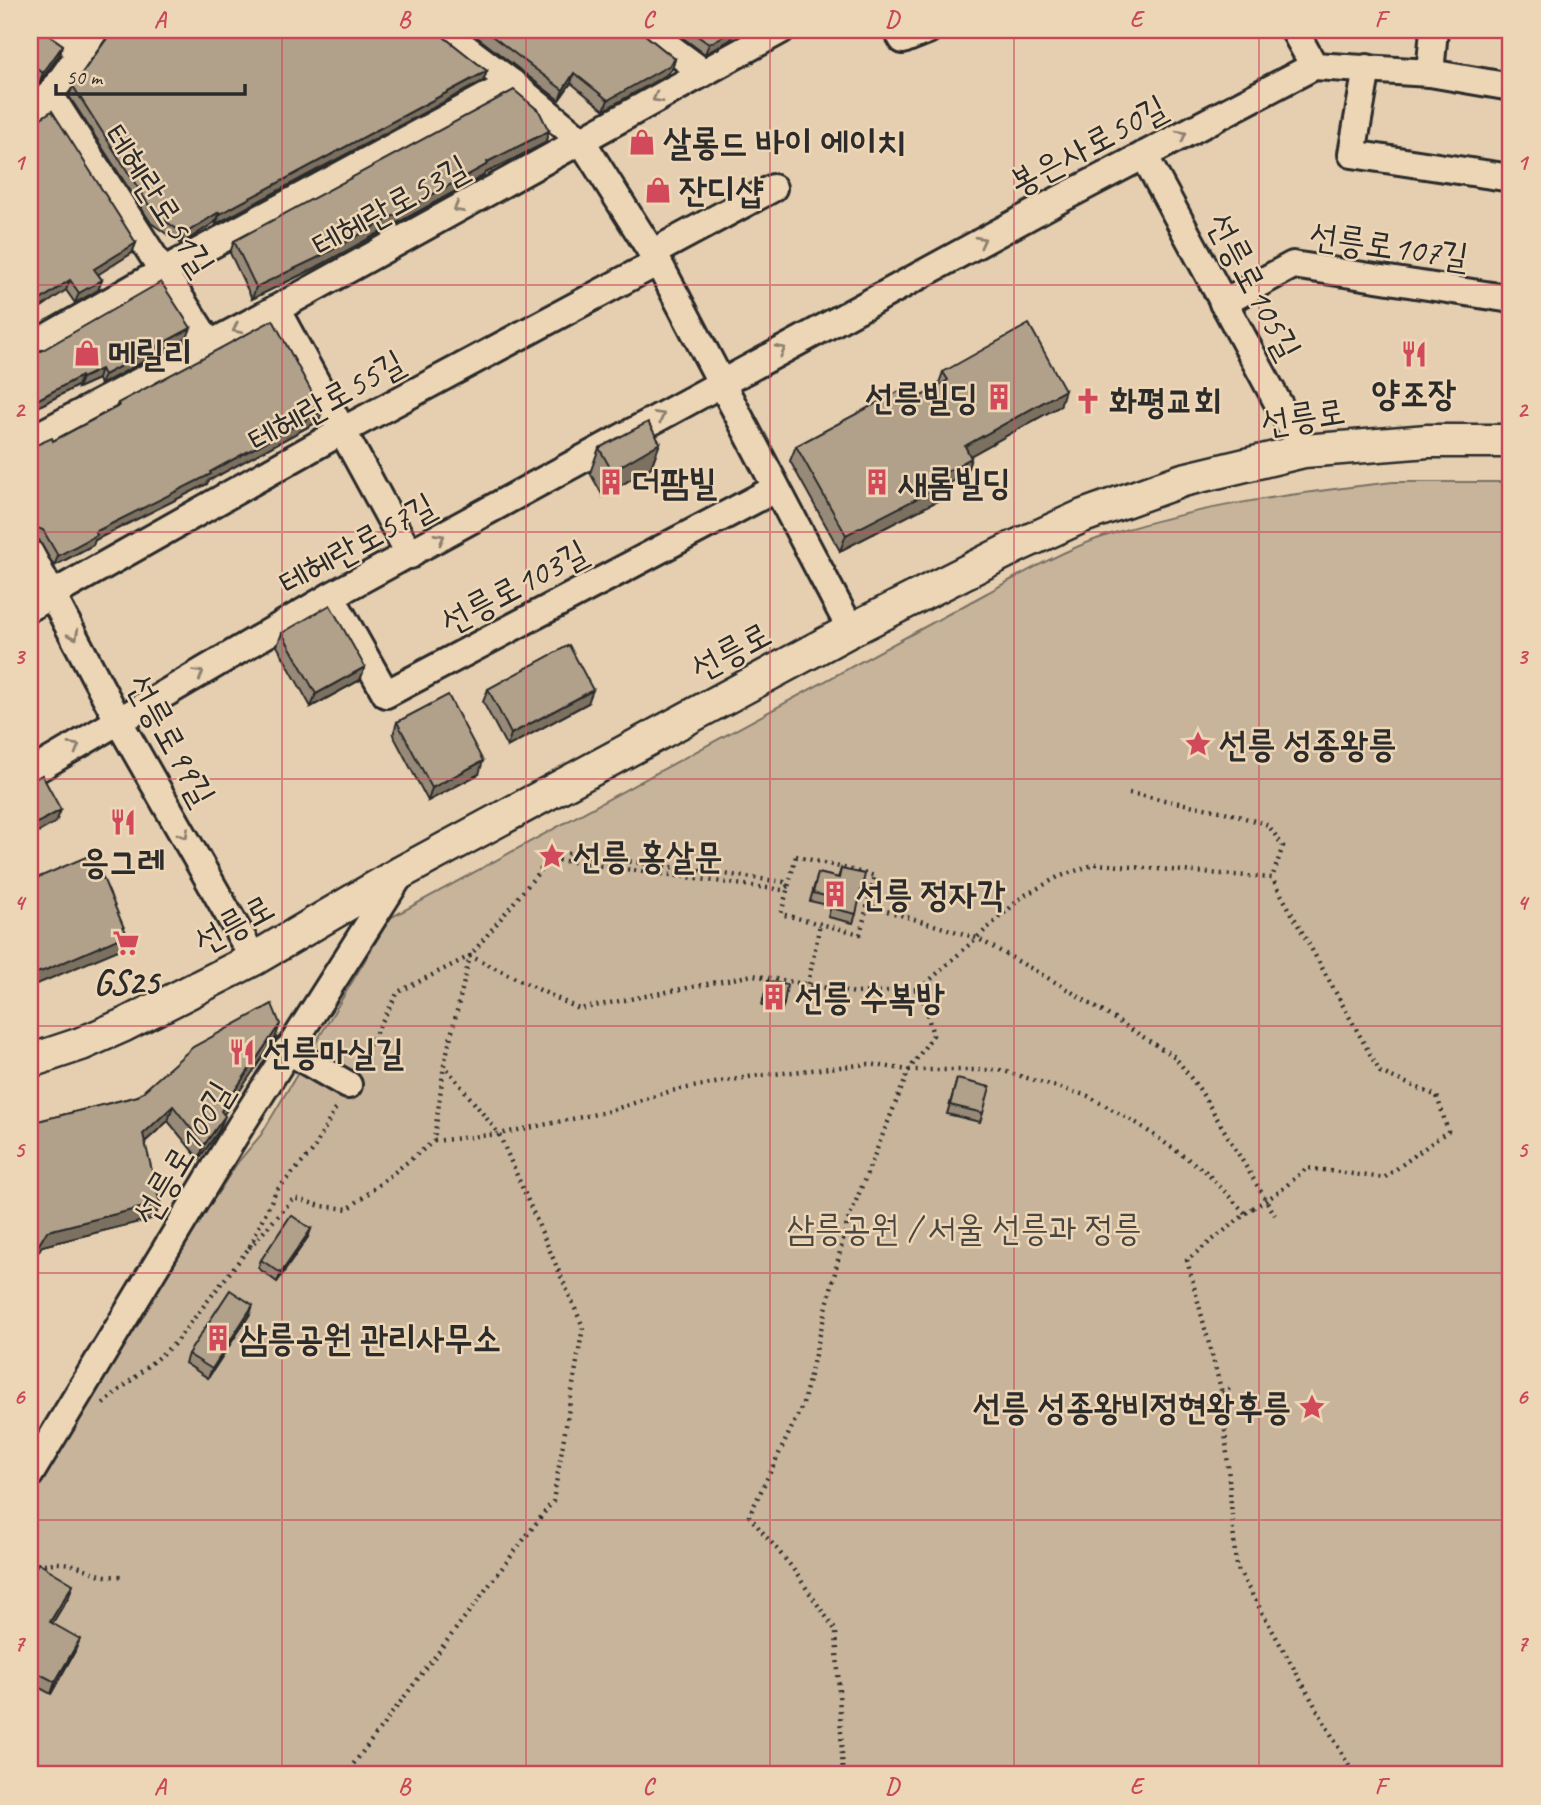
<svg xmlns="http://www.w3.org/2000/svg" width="1541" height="1805" font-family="Caveat,'Poor Story',sans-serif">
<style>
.green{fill:#c7b49b;stroke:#797063;stroke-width:2}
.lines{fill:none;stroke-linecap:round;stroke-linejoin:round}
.minor-casing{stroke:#2b2b2b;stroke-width:32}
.major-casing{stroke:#2b2b2b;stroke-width:37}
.path{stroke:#2b2b2b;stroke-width:4.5;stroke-dasharray:2 5;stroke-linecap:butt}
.minor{stroke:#edd6b6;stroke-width:26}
.major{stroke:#edd6b6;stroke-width:32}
.path-bridge{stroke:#2b2b2b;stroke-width:4.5;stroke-dasharray:2 5;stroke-linecap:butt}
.wall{fill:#988a78;stroke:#2b2b2b;stroke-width:2}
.shaded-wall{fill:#7c7161;stroke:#2b2b2b;stroke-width:2}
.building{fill:#b1a18b;stroke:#2b2b2b;stroke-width:2}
.oneway{stroke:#8c8070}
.grid{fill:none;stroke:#c94859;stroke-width:2;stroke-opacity:0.55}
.labels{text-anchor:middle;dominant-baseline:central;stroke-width:5;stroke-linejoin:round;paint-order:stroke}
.poi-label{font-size:35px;font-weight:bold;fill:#2b2b2b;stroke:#edd6b6;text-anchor:start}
.street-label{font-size:35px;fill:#2b2b2b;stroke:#edd6b6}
.park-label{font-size:35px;fill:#4a4641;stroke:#edd6b6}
.neatline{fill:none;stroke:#c94859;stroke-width:2.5}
.grid-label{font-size:23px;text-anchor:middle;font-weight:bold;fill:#c94859}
</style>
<rect width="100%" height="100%" fill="#e5cfb0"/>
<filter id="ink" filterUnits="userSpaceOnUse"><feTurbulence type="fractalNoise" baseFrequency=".0143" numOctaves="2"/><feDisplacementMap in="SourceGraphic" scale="14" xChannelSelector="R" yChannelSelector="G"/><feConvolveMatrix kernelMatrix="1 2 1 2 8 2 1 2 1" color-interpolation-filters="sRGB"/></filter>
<g filter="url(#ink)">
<path class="green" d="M 1393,482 L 1511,482 L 1511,1775 L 30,1775 L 30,1484 L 52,1446 L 238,1162 L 261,1135 L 390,918 L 987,593 C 1025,572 1066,549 1108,535 C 1200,505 1297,493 1393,482 Z"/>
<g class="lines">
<g class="minor-casing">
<g id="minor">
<polyline points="52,30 80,51"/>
<polyline points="442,30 512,83 581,140 658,262 851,630"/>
<polyline points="646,30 703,72"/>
<polyline points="897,30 903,40 928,30"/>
<polyline points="1294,30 1314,66"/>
<polyline points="1367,68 1352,154 1511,178"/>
<polyline points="1430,73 1434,30"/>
<polyline points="50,95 209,343"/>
<polyline points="30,110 50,95 97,30"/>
<polyline points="1144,155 1304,451"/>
<polyline points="652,253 773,188"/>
<polyline points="1223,303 1293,265 1511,299"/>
<polyline points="276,309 410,555"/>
<polyline points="30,347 163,271 512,83"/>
<polyline points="30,440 276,309 781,30"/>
<polyline points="30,553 119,722 254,959"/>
<polyline points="331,596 386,694 775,489"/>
<polyline points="30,607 342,431 658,262"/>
<polyline points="30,773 331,596 1051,204 1314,66 1430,73 1511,87"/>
<polyline points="287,1050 348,1085"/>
<polyline points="30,1474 241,1125 402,872"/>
</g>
</g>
<g class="major-casing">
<polyline id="major" points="30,1061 81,1044 124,1025 254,959 402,872 851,630 1017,546 1083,516 1183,480 1304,451 1428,441 1511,441"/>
</g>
<g class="path">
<polyline points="1129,793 1225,812 1268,825 1283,846 1272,878"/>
<polyline points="552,856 558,860 782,890 788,886"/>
<polygon points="796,856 875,876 860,934 781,914"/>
<polyline points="867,905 977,938 1062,986 1175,1057 1200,1090 1275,1215"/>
<polyline points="808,984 820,924"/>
<polyline points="359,1064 398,992 470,956 552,856 559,852 784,882 788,886"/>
<polyline points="434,1141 499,1134 606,1112 671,1091 754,1076 869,1064 909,1070 1000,1070 1088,1096 1138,1124 1205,1171 1246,1214"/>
<polyline points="1253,1208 1187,1260 1222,1393 1236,1566 1354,1775"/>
<polyline points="249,1248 294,1198 321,1206 348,1209 434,1141 444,1065 470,956 579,1009 753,975 856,993 920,989 1022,897 1058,877 1095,864 1272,878 1380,1072 1437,1096 1448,1131 1384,1178 1307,1168 1279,1192"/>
<polyline points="1222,1393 1232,1387"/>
<polyline points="103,1404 174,1344 249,1248 276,1191 312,1152 337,1106"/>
<path d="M 30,1566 C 45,1564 58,1561 74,1565 C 95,1571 96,1578 122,1576"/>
<polyline points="345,1775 553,1501 583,1327 499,1134 444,1065"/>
<polyline points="843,1775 836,1631 791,1566 749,1516 803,1404 847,1223 909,1070 933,1035 920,989"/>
</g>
<use href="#minor" class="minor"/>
<use href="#major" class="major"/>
<polyline class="path-bridge" points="1253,1208 1279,1192"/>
</g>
<g class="wall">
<polygon points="30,30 46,33 63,45 59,55 39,83 30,76"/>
<polygon points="112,30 435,30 487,71 483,81 216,224 215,222 181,244 151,223 69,96 73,86"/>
<polygon points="468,30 639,30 675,59 672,69 666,75 604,110 571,83 559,100"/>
<polygon points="672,30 738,30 730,40 705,54"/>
<polygon points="30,125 136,243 132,253 98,274 102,280 98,290 75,303 66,290"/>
<polygon points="549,131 545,143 485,173 483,176 315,268 252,299 230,253 234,241"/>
<polygon points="187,338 100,385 98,379 78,388 77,386 36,408 34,420 30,351"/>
<polygon points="943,372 1060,406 970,456 971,458 966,474 948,484 943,498 840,551 790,461 796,446 912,402 938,386"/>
<polygon points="118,403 319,421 208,481 207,484 95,540 93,545 54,566 39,540 30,538 30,445 34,446 53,441 116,407"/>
<polygon points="660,443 651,467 603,496 590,473 599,448"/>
<polygon points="282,633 365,667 360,680 311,707 277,646"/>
<polygon points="488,689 588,703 507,747 483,702"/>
<polygon points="397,722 479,774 428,801 393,735"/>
<polygon points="841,869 856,914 853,923 828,917 831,906 810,901 818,873 838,878"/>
<polygon points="768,981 784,1004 782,1009 762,1005"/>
<polygon points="275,1039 223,1114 219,1130 199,1159 168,1121 145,1142 155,1218 42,1246 30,1123 138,1096"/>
<polygon points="957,1079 983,1113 980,1122 947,1114"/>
<polygon points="311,1229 308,1237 277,1282 258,1268 261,1260"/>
<polygon points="250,1314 208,1378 185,1363 188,1354"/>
<polygon points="30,1578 69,1596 52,1623 75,1651 51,1694 36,1686"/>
</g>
<g class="shaded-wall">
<polygon points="734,30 738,30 730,40 705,54 709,44"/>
<polygon points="63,45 59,55 39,83 43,73"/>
<polygon points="675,59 672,69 666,75 604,110 608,100"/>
<polygon points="487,71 483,81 216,224 220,214"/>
<polygon points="574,73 571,83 559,100 563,90"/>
<polygon points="549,131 545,143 485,173 483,176 315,268 252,299 256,287 487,162"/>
<polygon points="219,212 215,222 181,244 184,234"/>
<polygon points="136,243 132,253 91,279 94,269"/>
<polygon points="70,280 66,290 30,315 30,307"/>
<polygon points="102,280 98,290 75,303 79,293"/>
<polygon points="191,328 187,338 100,385 104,375"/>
<polygon points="101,369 98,379 78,388 82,378"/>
<polygon points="81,376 77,386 30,411 33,402"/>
<polygon points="1065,390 1060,406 959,462 965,446"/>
<polygon points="37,410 34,420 30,423 30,415"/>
<polygon points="322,411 319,421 208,481 207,484 95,540 93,545 54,566 58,556 95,532 210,472"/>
<polygon points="660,443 651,467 603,496 612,471"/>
<polygon points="971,458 966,474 948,484 943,498 840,551 846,535 944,473"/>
<polygon points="35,527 31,537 30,538 30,529"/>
<polygon points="365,667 360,680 311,707 316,694"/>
<polygon points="593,690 588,703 507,747 511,734"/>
<polygon points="483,761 479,774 428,801 432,788"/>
<polygon points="61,810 56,822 30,837 30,827"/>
<polygon points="127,935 123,948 42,982 30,986 30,975"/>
<polygon points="280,1024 275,1039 216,1126 221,1111"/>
<polygon points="173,1106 168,1121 138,1148 143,1134"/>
<polygon points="225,1116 219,1130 199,1159 204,1145"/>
<polygon points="160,1203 155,1218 42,1246 30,1265 30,1259 47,1231"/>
<polygon points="311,1229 308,1237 277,1282 281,1273"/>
<polygon points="253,1305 250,1314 208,1378 212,1369"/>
<polygon points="73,1584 69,1596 46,1634 50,1622"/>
<polygon points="80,1639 75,1651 51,1694 55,1682"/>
<polygon points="40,1674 36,1686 30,1696 30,1692"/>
</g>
<g class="building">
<polygon points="30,30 44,30 46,33 63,45 43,73 33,65 30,70"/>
<polygon points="113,30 435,30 487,71 220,214 219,212 184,234 154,213 73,86"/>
<polygon points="484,30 639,30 675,59 670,65 608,100 574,73 563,90"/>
<polygon points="689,30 734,30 709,44"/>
<polygon points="514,90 539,111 549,131 487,162 488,164 319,257 256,287 234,241"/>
<polygon points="52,111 136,243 94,269 102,280 79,293 70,280 30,307 30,125"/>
<polygon points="161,282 191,328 104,375 101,369 82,378 81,376 33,402 37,410 30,415 30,351 41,351"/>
<polygon points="273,320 322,411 210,472 211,474 95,532 97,535 58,556 43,530 35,527 30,529 30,445 34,446 52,438 53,441 119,406 118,403"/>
<polygon points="1029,324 1065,390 965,446 971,458 944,473 949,482 846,535 796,446 903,389 912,402 948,380 943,372"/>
<polygon points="648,422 660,443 612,471 599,448"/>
<polygon points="330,605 365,667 316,694 282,633"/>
<polygon points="569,645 593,690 511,734 488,689"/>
<polygon points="448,695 483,761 432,788 397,722"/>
<polygon points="42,775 61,810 30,827 30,782"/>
<polygon points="93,854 127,935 46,970 30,975 30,881"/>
<polygon points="841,869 865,874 856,914 831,908 834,898 813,893 818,873 839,878"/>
<polygon points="768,981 787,985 784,1004 763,1000"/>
<polygon points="272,1004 280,1024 221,1111 225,1116 204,1145 173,1106 143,1134 160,1203 47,1231 30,1259 30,1123 138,1096 193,1047"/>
<polygon points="957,1079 990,1087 983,1113 950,1105"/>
<polygon points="291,1215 311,1229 281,1273 261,1260"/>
<polygon points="230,1290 253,1305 212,1369 188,1354"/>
<polygon points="38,1563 73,1584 50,1622 80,1639 55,1682 40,1674 30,1692 30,1578"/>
</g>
<defs><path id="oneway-chevron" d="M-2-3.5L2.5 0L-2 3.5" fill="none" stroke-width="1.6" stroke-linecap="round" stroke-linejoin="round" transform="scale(1.75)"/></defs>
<g class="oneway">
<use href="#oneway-chevron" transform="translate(657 98) rotate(151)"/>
<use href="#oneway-chevron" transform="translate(1182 135) rotate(-28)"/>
<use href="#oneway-chevron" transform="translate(458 208) rotate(151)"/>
<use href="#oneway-chevron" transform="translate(981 241) rotate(-28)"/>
<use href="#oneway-chevron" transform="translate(237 329) rotate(153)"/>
<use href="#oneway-chevron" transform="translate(781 350) rotate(-28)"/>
<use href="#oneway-chevron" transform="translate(660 416) rotate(-29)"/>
<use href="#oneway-chevron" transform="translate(440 538) rotate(-29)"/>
<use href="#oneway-chevron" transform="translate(74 635) rotate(62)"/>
<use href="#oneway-chevron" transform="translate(199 674) rotate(-31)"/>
<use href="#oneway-chevron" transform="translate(75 747) rotate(-30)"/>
<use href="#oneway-chevron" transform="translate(184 834) rotate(60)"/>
</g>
</g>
<path class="grid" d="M 282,30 L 282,1775M 526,30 L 526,1775M 770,30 L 770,1775M 1014,30 L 1014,1775M 1259,30 L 1259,1775M 30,285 L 1511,285M 30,532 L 1511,532M 30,779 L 1511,779M 30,1026 L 1511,1026M 30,1273 L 1511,1273M 30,1520 L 1511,1520"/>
<defs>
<g id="shop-bare" transform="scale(2.1)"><path d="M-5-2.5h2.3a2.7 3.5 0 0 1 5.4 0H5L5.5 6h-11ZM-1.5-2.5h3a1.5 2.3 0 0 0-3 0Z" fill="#d1495b" stroke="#edd6b6" stroke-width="2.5" paint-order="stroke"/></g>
<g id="restaurant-bare" transform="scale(2.1)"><path d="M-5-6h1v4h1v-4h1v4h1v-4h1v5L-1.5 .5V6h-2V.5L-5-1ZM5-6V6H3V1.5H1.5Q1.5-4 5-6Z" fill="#d1495b" stroke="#edd6b6" stroke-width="2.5" paint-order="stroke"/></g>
<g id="building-bare" transform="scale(2.1)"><path d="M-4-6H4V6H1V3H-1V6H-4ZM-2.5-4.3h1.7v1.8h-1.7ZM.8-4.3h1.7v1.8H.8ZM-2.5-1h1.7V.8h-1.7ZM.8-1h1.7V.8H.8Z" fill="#d1495b" stroke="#edd6b6" stroke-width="2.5" paint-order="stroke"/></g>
<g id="church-bare" transform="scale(2.1)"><path d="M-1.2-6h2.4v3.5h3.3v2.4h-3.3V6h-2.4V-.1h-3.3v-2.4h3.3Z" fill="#d1495b" stroke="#edd6b6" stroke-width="2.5" paint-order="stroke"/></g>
<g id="sight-bare" transform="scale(2.1)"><path d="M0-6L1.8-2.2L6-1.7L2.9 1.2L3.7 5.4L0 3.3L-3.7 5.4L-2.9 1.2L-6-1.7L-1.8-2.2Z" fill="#d1495b" stroke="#edd6b6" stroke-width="2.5" paint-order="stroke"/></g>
<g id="supermarket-bare" transform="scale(2.1)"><path d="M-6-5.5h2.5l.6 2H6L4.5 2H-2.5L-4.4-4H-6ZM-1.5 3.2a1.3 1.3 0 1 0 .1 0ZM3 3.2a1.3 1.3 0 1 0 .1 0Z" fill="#d1495b" stroke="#edd6b6" stroke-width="2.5" paint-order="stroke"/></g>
</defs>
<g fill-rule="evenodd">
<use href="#shop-bare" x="642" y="142"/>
<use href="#shop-bare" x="658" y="190"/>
<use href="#shop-bare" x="87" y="353"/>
<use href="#restaurant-bare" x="1414" y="354"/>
<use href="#building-bare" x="999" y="397"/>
<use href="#church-bare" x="1088" y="401"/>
<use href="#building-bare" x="611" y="482"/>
<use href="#building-bare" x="877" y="482"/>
<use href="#sight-bare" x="1198" y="744"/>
<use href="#restaurant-bare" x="123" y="822"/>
<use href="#sight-bare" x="552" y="856"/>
<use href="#building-bare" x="835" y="894"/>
<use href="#supermarket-bare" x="126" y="943"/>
<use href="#building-bare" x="774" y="997"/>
<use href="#restaurant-bare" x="242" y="1052"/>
<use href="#building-bare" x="218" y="1338"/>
<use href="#sight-bare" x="1312" y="1407"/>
</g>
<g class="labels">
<g class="poi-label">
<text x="663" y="142">살롱드 바이 에이치</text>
<text x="679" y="190">잔디샵</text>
<text x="108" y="353">메릴리</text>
<text x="1414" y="393" text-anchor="middle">양조장</text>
<text x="978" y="397" text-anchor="end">선릉빌딩</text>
<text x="1109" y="401">화평교회</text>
<text x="632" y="482">더팜빌</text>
<text x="898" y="482">새롬빌딩</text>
<text x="1219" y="744">선릉 성종왕릉</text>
<text x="573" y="856">선릉 홍살문</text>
<text x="123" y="861" text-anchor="middle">응그레</text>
<text x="856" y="894">선릉 정자각</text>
<text x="126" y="982" text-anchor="middle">GS25</text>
<text x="795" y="997">선릉 수복방</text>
<text x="263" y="1052">선릉마실길</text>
<text x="239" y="1338">삼릉공원 관리사무소</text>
<text x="1291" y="1407" text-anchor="end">선릉 성종왕비정현왕후릉</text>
</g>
<g class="street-label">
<text transform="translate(1088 145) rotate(-28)">봉은사로50길</text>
<text transform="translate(159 200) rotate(57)">테헤란로51길</text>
<text transform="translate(390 206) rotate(-29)">테헤란로53길</text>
<text transform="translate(1389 246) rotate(8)">선릉로107길</text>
<text transform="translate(1254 286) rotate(62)">선릉로105길</text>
<text transform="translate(326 401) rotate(-29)">테헤란로55길</text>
<text transform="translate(1303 417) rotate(-9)">선릉로</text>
<text transform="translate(357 544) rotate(-29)">테헤란로57길</text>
<text transform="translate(514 587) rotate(-28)">선릉로103길</text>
<text transform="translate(731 651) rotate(-28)">선릉로</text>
<text transform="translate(171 740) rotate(61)">선릉로99길</text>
<text transform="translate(234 924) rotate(-29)">선릉로</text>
<text transform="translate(183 1153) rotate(-59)">선릉로100길</text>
</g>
<g class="park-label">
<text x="964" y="1228">삼릉공원 / 서울 선릉과 정릉</text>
</g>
</g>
<rect width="1541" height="1805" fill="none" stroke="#edd6b6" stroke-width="77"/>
<path d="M56 84v10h189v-10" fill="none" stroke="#2b2b2b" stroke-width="3.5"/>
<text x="66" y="84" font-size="21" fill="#2b2b2b" stroke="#edd6b6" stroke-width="5" paint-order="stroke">50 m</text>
<rect x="38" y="38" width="1464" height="1728" class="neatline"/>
<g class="grid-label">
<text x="160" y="27">A</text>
<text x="404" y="27">B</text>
<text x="648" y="27">C</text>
<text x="892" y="27">D</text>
<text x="1136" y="27">E</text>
<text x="1380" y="27">F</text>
<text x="19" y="170">1</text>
<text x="1522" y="170">1</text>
<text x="19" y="417">2</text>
<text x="1522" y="417">2</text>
<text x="19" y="664">3</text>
<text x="1522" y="664">3</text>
<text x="19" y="910">4</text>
<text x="1522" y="910">4</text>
<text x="19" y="1157">5</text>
<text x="1522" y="1157">5</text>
<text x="19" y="1404">6</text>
<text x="1522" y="1404">6</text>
<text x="19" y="1651">7</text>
<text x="1522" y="1651">7</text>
<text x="160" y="1794">A</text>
<text x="404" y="1794">B</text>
<text x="648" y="1794">C</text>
<text x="892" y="1794">D</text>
<text x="1136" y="1794">E</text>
<text x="1380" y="1794">F</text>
</g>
</svg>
